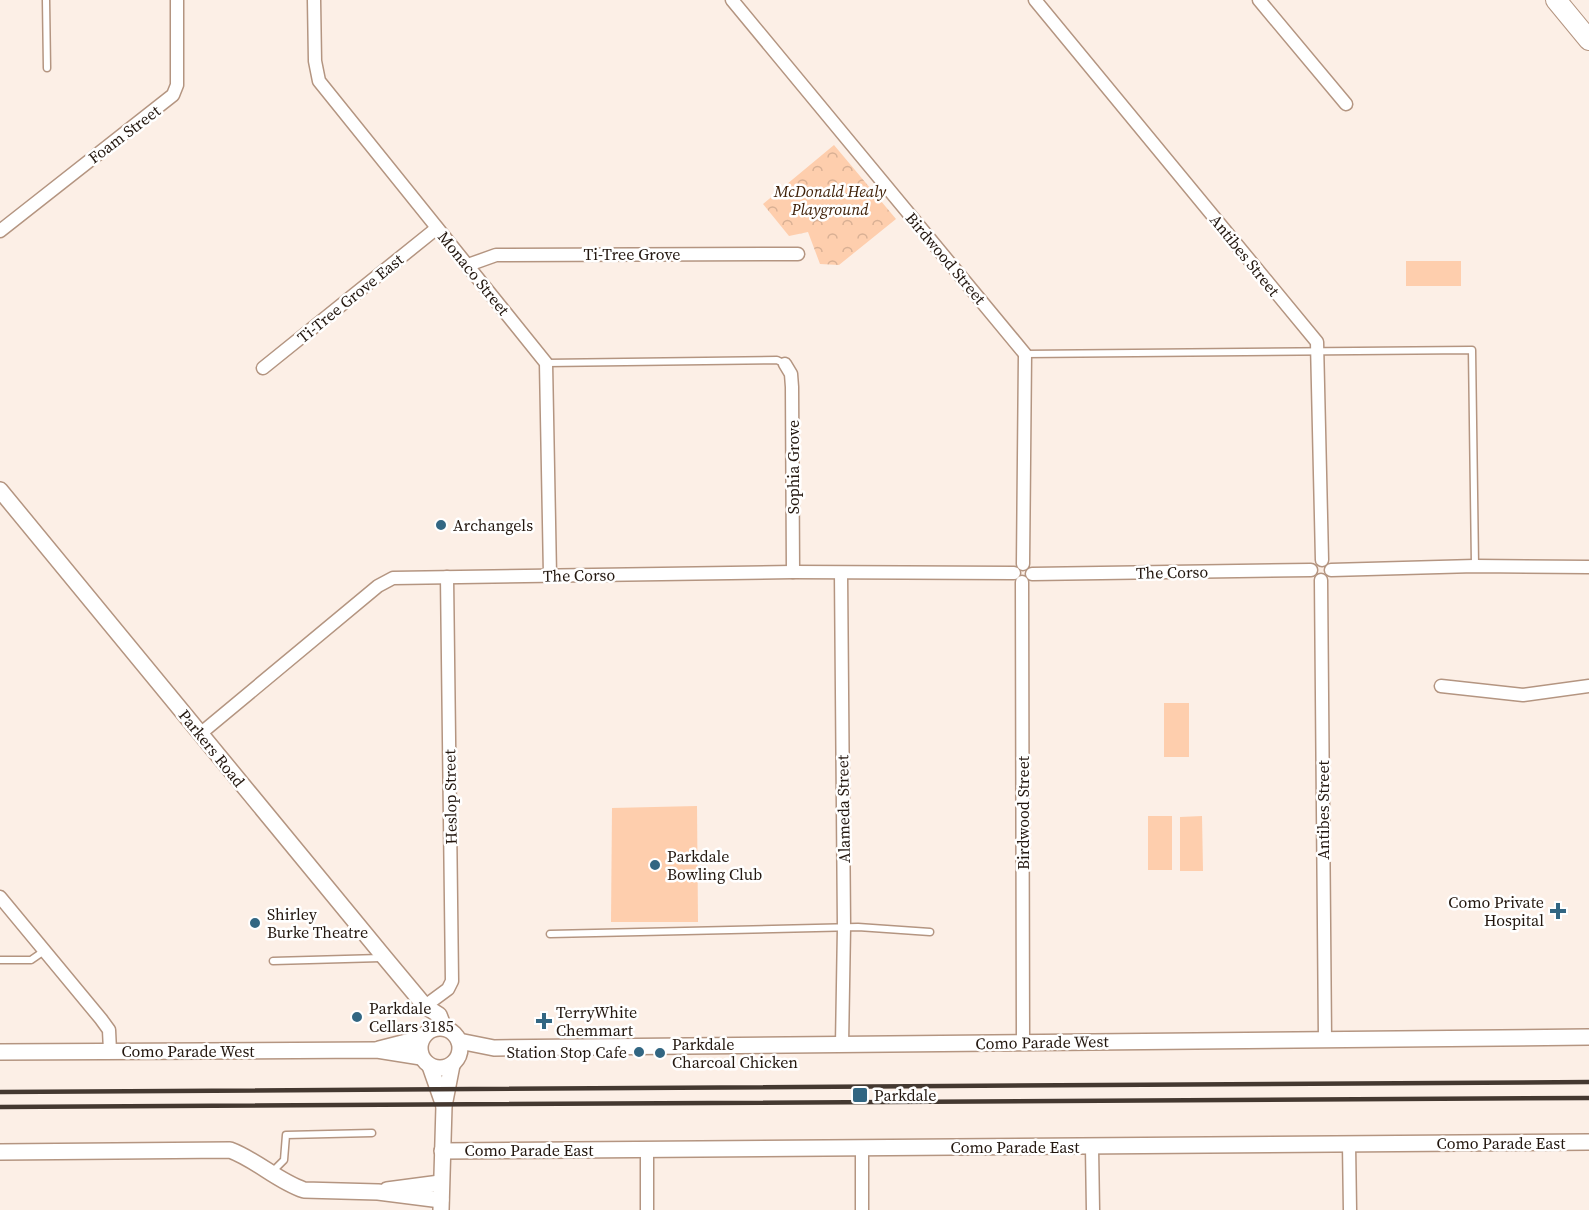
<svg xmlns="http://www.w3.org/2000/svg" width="1589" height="1210" font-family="'Source Serif 4',serif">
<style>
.park{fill:url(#park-crowns)}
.garden{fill:#fecead}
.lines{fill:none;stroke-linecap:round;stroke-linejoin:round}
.service-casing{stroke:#b49581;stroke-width:9}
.minor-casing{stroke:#b49581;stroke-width:15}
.tertiary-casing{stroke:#b49581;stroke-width:18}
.primary-casing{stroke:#b49581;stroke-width:22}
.service{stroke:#fff;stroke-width:6}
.minor{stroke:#fff;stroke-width:12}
.tertiary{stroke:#fff;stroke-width:15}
.primary{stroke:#fff;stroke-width:20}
.rail{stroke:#443830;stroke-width:4.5}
.poi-dot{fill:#326682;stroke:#fff;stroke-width:2}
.labels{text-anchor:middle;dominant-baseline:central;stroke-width:5;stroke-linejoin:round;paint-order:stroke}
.street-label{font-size:16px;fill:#23170f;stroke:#fff}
.park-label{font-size:16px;font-style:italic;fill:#402108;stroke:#fff}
.poi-label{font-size:16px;fill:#23170f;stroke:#fff;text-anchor:start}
</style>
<defs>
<pattern id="park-crowns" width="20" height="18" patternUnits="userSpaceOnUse" patternTransform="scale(1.5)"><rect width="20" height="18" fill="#fecead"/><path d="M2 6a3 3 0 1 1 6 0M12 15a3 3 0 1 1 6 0" fill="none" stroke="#d9b094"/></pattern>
</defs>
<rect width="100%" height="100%" fill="#fcefe6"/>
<polygon class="park" points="834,145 896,219 839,265 820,264 808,232 789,236 763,204"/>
<g class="garden">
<rect x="1406" y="261" width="55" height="25"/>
<rect x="1164" y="703" width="25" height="54"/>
<polygon points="697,806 698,922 611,922 612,808"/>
<rect x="1148" y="816" width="24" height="54"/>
<polygon points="1202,816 1203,871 1180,871 1180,817"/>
</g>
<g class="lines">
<g class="service-casing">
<g id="service">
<polyline points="46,0 47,68"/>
<polyline points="1025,354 1472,350 1475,565"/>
<polyline points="546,363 777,360 785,364"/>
<polyline points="550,934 858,927 930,932"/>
<polyline points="0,960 31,960 44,951"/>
<polyline points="273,961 381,958"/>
<polyline points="272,1172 284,1160 286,1135 372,1133"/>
</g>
</g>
<g class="minor-casing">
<g id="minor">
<polyline points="314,0 315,61 319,81 546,363 550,575"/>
<polyline points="732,0 1025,354 1023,564"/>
<polyline points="1035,0 1317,342 1322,560"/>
<polyline points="1259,0 1346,104"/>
<polyline points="0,231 173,95 177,85 177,0"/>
<polyline points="468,265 496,255 798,254"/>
<polyline points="785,364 791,374 792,387 793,572"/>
<polyline points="263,368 437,228"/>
<polyline points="1331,570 1475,566 1589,567"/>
<polyline points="841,573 844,927 842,1045"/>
<polyline points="1032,574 1311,570"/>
<polyline points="1321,580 1325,1039"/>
<polyline points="1022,582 1023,1043"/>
<polyline points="1441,686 1523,695 1589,686"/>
<polyline points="200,734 378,586 393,578 793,572 1014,573"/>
<polyline points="0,897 101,1019 109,1030 110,1051"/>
<polyline points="425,1006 448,989 452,981 447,577"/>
<polyline points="1349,1144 1350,1210"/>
<polyline points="1092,1147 1093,1210"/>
<polyline points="647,1210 647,1149"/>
<polyline points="862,1210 862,1147"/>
</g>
</g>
<g class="tertiary-casing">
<g id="tertiary">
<polyline points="0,490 385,958 425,1006 439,1015 444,1028"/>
<circle cx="440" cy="1048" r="20"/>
<polyline points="459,1041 494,1048 1589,1037"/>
<polyline points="379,1049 422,1038"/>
<polyline points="0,1052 377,1050 421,1057"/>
<polyline points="430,1066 444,1106"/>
<polyline points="442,1151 1589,1142"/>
<path d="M 0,1152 L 230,1150 C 257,1160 277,1181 304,1190 L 378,1192 L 441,1200"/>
<polyline points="387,1190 440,1183"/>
<polyline points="441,1210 444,1106 452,1065"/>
</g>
</g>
<g class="primary-casing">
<polyline id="primary" points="1556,0 1589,40"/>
</g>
<use href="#service" class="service"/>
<use href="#minor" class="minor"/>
<use href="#tertiary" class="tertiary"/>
<use href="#primary" class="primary"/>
<g class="rail">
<polyline points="0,1092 1589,1082"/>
<polyline points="0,1107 1589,1098"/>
</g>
</g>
<g class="poi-dot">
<circle cx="441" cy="525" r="6"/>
<circle cx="655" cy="865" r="6"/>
<path d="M1555 902h6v6h6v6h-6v6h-6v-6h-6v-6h6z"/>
<circle cx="255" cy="923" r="6"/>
<circle cx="357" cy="1017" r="6"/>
<path d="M541 1012h6v6h6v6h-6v6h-6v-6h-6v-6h6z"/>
<circle cx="639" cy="1052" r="6"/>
<circle cx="660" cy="1053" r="6"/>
<rect x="852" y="1087" width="16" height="16" rx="3"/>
</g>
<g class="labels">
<g class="street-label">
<text transform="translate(124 134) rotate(-37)">Foam Street</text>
<text x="632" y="254">Ti-Tree Grove</text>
<text transform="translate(1245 255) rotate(51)">Antibes Street</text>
<text transform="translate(946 258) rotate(50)">Birdwood Street</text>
<text transform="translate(474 273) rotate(51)">Monaco Street</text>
<text transform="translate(350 298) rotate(-39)">Ti-Tree Grove East</text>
<text transform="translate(793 467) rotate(-90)">Sophia Grove</text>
<text transform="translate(1172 572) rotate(-1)">The Corso</text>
<text transform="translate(579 575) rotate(-1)">The Corso</text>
<text transform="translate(212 748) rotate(51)">Parkers Road</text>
<text transform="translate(450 797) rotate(-91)">Heslop Street</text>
<text transform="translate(843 809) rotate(-91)">Alameda Street</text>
<text transform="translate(1323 810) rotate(-90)">Antibes Street</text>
<text transform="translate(1023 813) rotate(-90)">Birdwood Street</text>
<text transform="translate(1042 1042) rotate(-1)">Como Parade West</text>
<text x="188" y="1051">Como Parade West</text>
<text x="1501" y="1143">Como Parade East</text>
<text x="1015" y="1147">Como Parade East</text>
<text x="529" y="1150">Como Parade East</text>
</g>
<g class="park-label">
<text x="830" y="191">McDonald Healy<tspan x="830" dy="18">Playground</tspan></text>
</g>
<g class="poi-label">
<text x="453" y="525">Archangels</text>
<text x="667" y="856">Parkdale<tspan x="667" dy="18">Bowling Club</tspan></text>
<text x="1544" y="902" text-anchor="end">Como Private<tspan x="1544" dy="18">Hospital</tspan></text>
<text x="267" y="914">Shirley<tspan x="267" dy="18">Burke Theatre</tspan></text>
<text x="369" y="1008">Parkdale<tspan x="369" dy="18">Cellars 3185</tspan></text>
<text x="556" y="1012">TerryWhite<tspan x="556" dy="18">Chemmart</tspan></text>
<text x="672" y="1044">Parkdale<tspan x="672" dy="18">Charcoal Chicken</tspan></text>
<text x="627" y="1052" text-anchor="end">Station Stop Cafe</text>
<text x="874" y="1095">Parkdale</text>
</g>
</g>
</svg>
